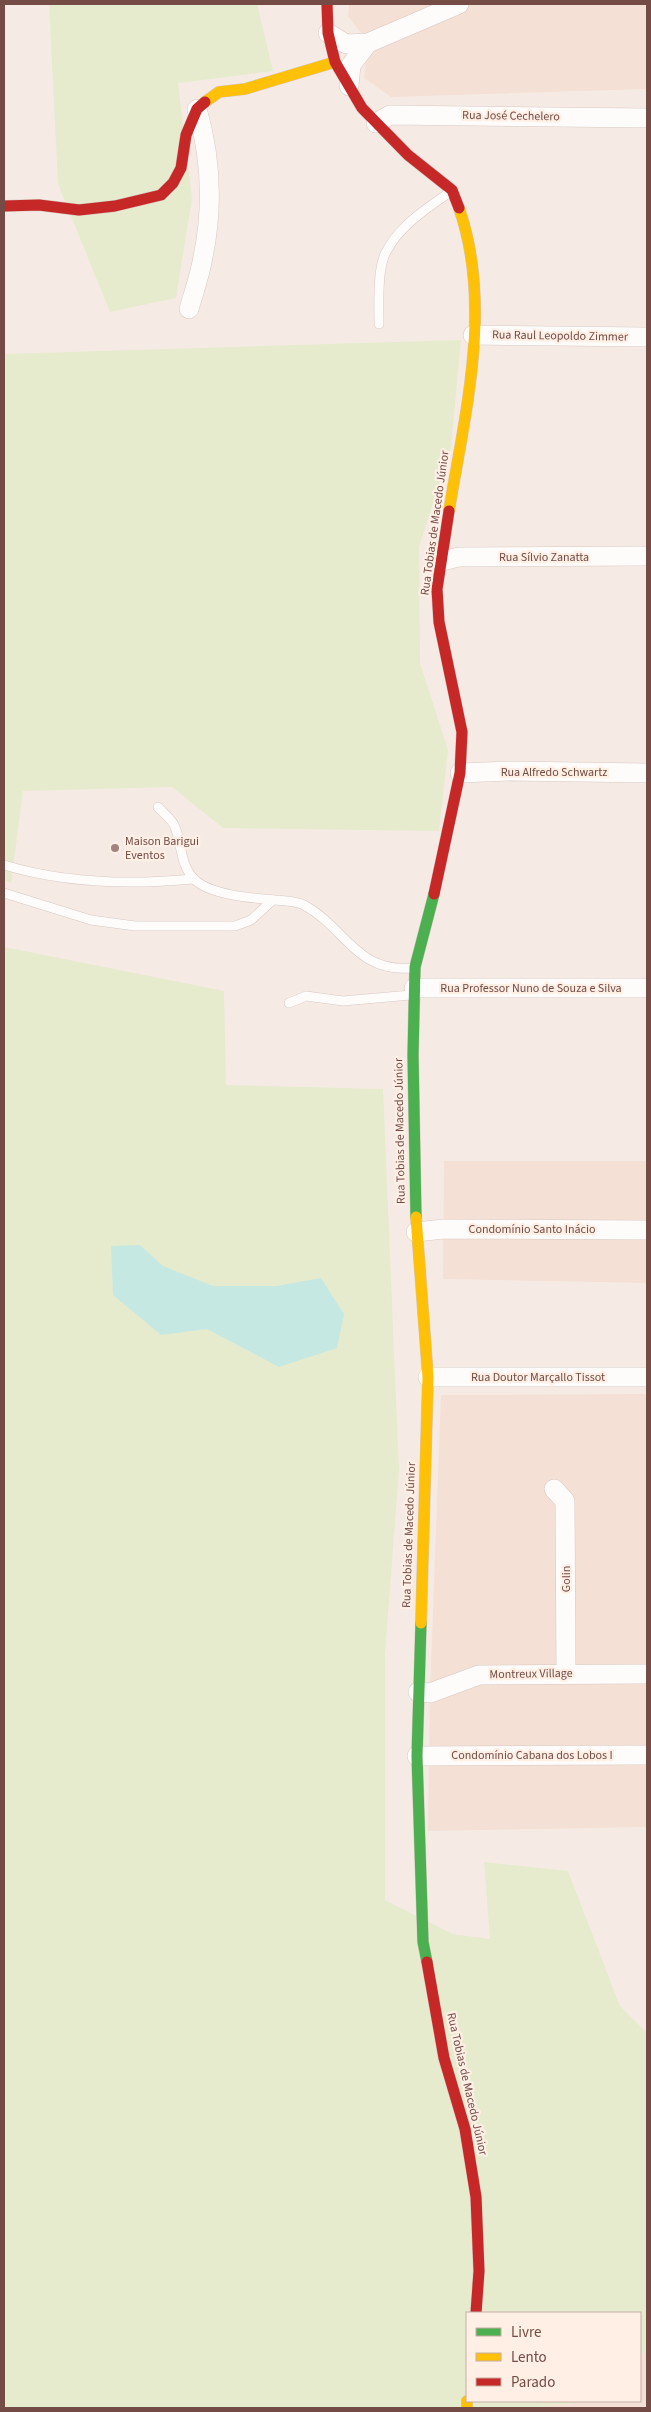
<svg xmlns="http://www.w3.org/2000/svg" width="651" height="2412" font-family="'Source Sans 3',sans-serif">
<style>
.residential{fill:#f4e0d5}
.green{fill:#e6ebce}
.water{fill:#c6e8e3}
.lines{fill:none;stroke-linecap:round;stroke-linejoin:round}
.lane-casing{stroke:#d7c8c3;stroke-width:10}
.street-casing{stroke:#d7c8c3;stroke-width:20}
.fast-casing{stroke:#d6c6c1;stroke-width:12}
.slow-casing{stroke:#d6c6c1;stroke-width:12}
.jam-casing{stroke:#d6c6c1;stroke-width:12}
.lane{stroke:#fefcfb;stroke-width:9}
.street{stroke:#fefcfb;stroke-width:19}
.fast{stroke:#4caf50;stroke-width:11}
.slow{stroke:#ffc107;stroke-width:11}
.jam{stroke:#c62828;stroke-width:11}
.poi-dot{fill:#a2837d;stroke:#ffefe5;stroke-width:2}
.labels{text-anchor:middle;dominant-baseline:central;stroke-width:4.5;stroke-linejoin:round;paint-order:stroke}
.street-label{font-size:12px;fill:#744b45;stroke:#ffefe5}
.poi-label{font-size:12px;fill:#744b45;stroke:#ffefe5;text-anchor:start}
</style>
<rect width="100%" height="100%" fill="#f6ebe4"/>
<g class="residential">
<polygon points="349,4 647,4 647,89 391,97 364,78 368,42 348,16"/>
<polygon points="444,1161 647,1161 647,1283 443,1279"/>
<polygon points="647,1394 647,1827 428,1831 430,1693 441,1395"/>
<polygon points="647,2349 647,2408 530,2408 591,2401 640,2401 640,2356"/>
</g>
<g class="green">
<polygon points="49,4 257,4 273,71 178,83 192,198 176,298 110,312 58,184"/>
<polygon points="461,340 451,447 419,547 420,663 448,750 439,831 223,828 172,787 23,791 11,883 4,880 4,354"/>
<polygon points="4,947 224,991 226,1085 383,1089 399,1470 385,1654 385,1900 453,1934 490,1939 484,1862 568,1871 620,2006 647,2033 647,2349 640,2356 640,2313 467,2313 467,2401 591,2401 530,2408 4,2408"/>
</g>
<polygon class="water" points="140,1245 163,1266 213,1286 276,1286 321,1278 344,1314 337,1348 279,1367 207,1329 161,1335 113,1295 111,1246"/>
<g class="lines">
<g class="lane-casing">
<g id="lane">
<path d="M 379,324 C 379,306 377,268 386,252 C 400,225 426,209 450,192"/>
<path d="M 158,807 C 163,813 173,820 175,827 C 182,844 180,866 195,880 C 211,895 252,898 275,900 C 284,901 296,901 304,905 C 345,927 356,973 412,968"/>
<path d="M 4,865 C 64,883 131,885 193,879"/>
<polyline points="4,893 91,920 135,926 235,926 251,920 273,900"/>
<polyline points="289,1003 306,996 343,1001 411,995"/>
</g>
</g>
<g class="street-casing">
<g id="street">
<polyline points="328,33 346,44 368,43 459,4"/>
<polyline points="349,86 351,65 368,43"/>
<polyline points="376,123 390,115 647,118"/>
<path d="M 189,309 C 194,292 200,275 203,257 C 213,208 211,157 197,109"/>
<polyline points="473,335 647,337"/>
<polyline points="442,561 459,557 647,556"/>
<polyline points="460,773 511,771 647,773"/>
<polyline points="414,988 647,988"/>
<polyline points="416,1232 444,1229 647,1230"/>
<polyline points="428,1377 647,1377"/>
<polyline points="554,1489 565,1501 566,1673"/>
<polyline points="418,1692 430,1693 479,1675 647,1674"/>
<polyline points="417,1756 647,1755"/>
</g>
</g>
<g class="fast-casing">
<g id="fast">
<polyline points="416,1217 413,1055 415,967 434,894"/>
<polyline points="421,1623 417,1756 423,1942 427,1962"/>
</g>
</g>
<g class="slow-casing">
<g id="slow">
<polyline points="205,102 219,92 245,89 335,62"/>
<path d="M 449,511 C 465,413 493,306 459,208"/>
<polyline points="416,1217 428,1377 421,1623"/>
<polyline points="467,2401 467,2408"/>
</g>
</g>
<g class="jam-casing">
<g id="jam">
<polyline points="327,4 328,33 335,62 362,108 408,155 452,190 459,208"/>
<polyline points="4,206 39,205 79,210 115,206 161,195 173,183 181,168 186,135 197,109 205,102"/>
<polyline points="434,894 460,773 462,732 439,622 437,589 449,511"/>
<polyline points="427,1962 444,2058 465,2129 476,2197 479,2271 476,2313"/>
</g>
</g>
<use href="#lane" class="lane"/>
<use href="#street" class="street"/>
<use href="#fast" class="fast"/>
<use href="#slow" class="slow"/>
<use href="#jam" class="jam"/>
</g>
<circle class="poi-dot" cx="115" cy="848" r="5"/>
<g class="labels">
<g class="street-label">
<text transform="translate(511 116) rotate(1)">Rua José Cechelero</text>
<text transform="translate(560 336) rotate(1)">Rua Raul Leopoldo Zimmer</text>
<text transform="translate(435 523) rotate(-82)">Rua Tobias de Macedo Júnior</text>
<text x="544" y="557">Rua Sílvio Zanatta</text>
<text x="554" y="772">Rua Alfredo Schwartz</text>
<text x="531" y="988">Rua Professor Nuno de Souza e Silva</text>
<text transform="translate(400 1131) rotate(-91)">Rua Tobias de Macedo Júnior</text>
<text x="532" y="1229">Condomínio Santo Inácio</text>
<text x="538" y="1377">Rua Doutor Marçallo Tissot</text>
<text transform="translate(409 1535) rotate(-88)">Rua Tobias de Macedo Júnior</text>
<text transform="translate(566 1579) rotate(-90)">Golin</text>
<text transform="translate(531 1674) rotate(-1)">Montreux Village</text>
<text x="532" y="1755">Condomínio Cabana dos Lobos I</text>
<text transform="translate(467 2084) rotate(77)">Rua Tobias de Macedo Júnior</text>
</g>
<g class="poi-label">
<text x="125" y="841">Maison Barigui<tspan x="125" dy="14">Eventos</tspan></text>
</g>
</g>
<rect width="651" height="2412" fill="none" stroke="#744b45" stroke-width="10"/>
<rect x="466" y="2312" width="175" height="90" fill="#ffefe5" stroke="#c7ada5"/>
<rect x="476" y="2328" width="25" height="8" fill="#4caf50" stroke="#c7ada5"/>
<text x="511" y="2337" font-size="15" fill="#744b45">Livre</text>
<rect x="476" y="2353" width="25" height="8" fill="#ffc107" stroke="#c7ada5"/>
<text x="511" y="2362" font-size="15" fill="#744b45">Lento</text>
<rect x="476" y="2378" width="25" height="8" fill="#c62828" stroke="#c7ada5"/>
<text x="511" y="2387" font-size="15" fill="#744b45">Parado</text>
</svg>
